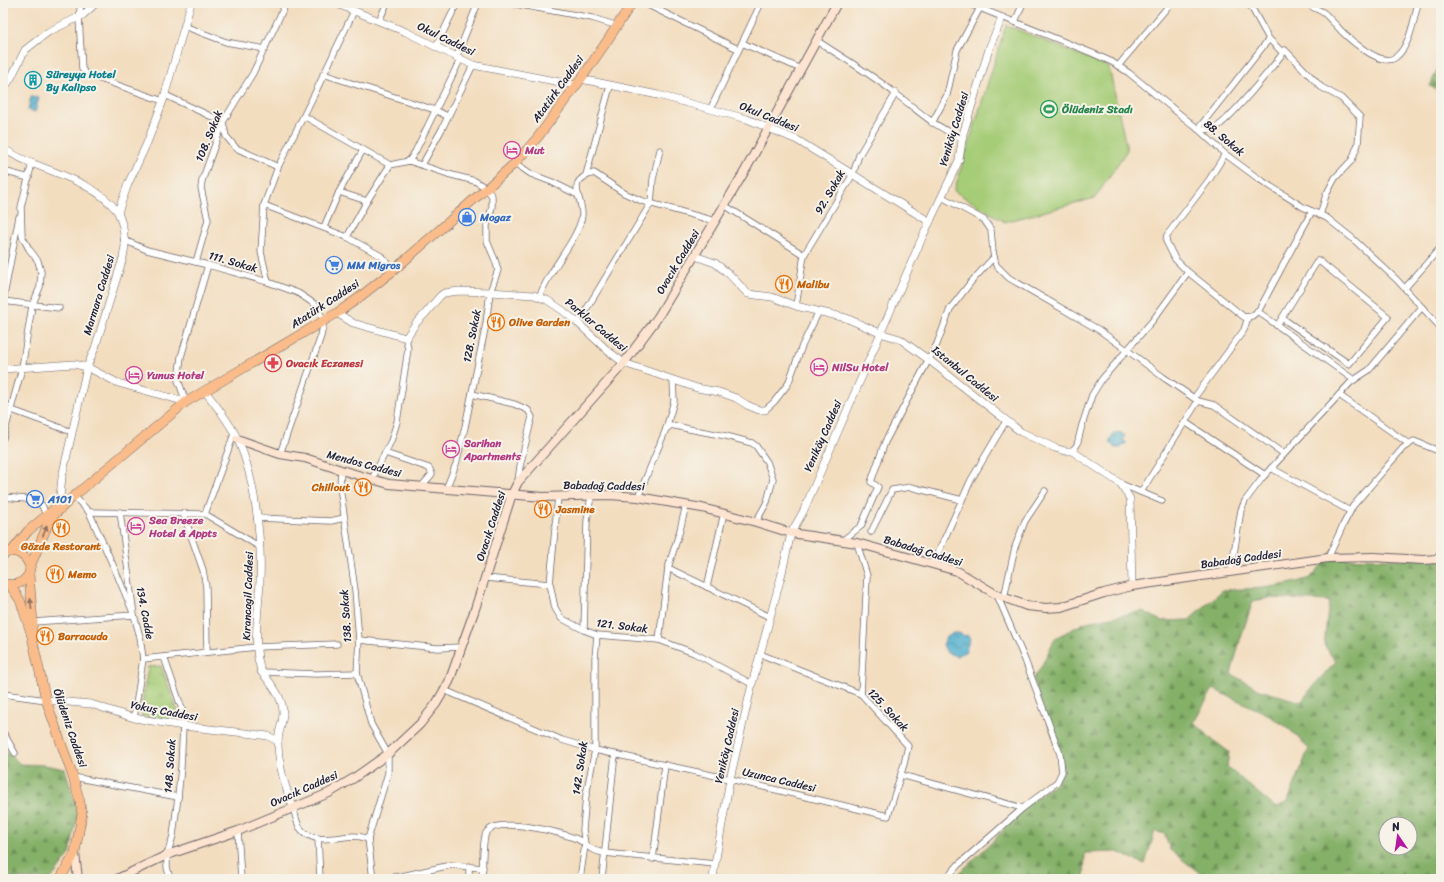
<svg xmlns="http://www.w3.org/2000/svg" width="1444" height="882" font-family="Sriracha,sans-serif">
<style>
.forest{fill:url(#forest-firs);stroke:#536951;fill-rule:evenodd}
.park{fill:url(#park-tufts);stroke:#647758}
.pitch{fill:#a5cc76;stroke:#647758}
.water{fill:url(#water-waves);stroke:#396884}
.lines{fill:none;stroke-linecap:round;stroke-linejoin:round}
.minor-casing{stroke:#6b6369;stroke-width:7}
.tertiary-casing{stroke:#6b6369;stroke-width:8}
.secondary-casing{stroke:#6b6369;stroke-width:10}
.primary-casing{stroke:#6b6369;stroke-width:10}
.minor{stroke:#fff;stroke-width:5.5}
.tertiary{stroke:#fff;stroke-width:7}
.secondary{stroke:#fde4d0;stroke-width:8}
.primary{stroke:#f9bc8a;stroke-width:9}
.oneway{fill:#8e6f62}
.labels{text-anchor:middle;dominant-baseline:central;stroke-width:4;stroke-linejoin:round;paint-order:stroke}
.street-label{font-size:11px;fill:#22223b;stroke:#f7f3e8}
.culture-label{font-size:11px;font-weight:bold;fill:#0d838f;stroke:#f7f3e8;text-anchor:start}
.leisure-label{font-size:11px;font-weight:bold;fill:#27864d;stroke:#f7f3e8;text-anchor:start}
.hotel-label{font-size:11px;font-weight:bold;fill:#b23c85;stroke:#f7f3e8;text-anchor:start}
.shop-label{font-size:11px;font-weight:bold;fill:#366cbe;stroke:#f7f3e8;text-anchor:start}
.food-label{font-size:11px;font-weight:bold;fill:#c56008;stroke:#f7f3e8;text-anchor:start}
.health-label{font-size:11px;font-weight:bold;fill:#be3a42;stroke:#f7f3e8;text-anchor:start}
</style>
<defs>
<pattern id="forest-firs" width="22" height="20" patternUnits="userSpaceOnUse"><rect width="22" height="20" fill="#84b067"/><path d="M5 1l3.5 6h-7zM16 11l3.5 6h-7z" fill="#6c8f56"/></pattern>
<pattern id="park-tufts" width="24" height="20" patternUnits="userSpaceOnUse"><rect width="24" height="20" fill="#a5cc76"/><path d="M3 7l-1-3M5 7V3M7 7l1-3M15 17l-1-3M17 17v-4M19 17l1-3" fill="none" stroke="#8eaf67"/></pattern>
<pattern id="water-waves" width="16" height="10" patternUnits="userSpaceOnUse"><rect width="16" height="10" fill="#50afce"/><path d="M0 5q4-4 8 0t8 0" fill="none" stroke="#428ea8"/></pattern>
</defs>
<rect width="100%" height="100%" fill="#f7f3e8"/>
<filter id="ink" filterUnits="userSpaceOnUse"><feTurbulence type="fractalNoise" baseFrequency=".025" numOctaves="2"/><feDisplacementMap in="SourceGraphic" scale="8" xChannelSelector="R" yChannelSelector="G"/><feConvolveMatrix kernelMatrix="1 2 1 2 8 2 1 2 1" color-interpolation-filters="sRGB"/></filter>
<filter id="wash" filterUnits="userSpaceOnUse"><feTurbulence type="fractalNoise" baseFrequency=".012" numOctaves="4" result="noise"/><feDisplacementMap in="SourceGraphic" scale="16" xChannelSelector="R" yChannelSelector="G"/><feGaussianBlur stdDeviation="0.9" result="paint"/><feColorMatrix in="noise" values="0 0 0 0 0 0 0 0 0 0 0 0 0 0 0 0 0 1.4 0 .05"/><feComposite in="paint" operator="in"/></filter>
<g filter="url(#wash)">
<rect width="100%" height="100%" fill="#f3ddbf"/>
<g class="forest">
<polygon points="1441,61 1441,93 1430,86"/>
<path d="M 1328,558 L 1441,560 L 1441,879 L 1203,879 L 1205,877 L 1170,850 L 1165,834 L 1155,831 L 1145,864 L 1117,852 L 1085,853 L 1084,879 L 953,879 L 991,843 L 1023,808 L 1057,782 L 1062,763 L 1033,679 L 1040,669 L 1055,638 L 1086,622 L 1143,611 L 1161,621 L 1189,620 L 1223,590 L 1264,588 L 1293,583 L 1310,578 ZM 1269,598 L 1329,601 L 1324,645 L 1336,662 L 1315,684 L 1301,702 L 1260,690 L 1231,674 L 1240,640 L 1253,601 ZM 1213,689 L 1263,712 L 1287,727 L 1309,748 L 1288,801 L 1276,808 L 1227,767 L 1229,752 L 1213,740 L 1194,722 ZM 1386,824 L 1410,824 L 1410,848 L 1386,848 Z"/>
<polygon points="3,748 20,764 45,765 65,769 78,812 70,854 51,879 3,879"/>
</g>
<polygon class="park" points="161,666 181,720 178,722 142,716 141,709 148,667"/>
<polygon class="pitch" points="1006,25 1109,67 1127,150 1095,198 1005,222 954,191"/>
<g class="water">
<polygon points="31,97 39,98 35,112 28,110"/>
<polygon points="1120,432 1125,436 1123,439 1124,441 1126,442 1126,443 1121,448 1115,448 1110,443 1110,440 1114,433"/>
<polygon points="953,633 959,633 964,636 967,635 970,639 965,652 956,656 947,653 943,645 946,637"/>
</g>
</g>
<g filter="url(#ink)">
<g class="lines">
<g class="minor-casing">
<g id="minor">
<polyline points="81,3 79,17 82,69 86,74 163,101"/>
<polyline points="510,3 592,18 618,26"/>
<polyline points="644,3 738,49"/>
<polyline points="967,3 1092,53 1112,62 1129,73 1198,129 1225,154 1259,179 1303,207 1327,218 1352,238 1397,280 1441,328"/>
<polyline points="1249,3 1269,39 1283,53"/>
<path d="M 1309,3 C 1312,9 1319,9 1324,13 C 1328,16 1331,21 1335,24 C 1345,36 1381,69 1396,57 C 1410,46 1414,19 1418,3"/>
<polyline points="379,21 387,3"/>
<polyline points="1015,22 1023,3"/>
<polyline points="184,26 226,42 265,49"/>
<path d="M 816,40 C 843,58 871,74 896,94 C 919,111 934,127 962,138"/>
<polyline points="742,43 801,69"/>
<polyline points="436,47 457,3"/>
<polyline points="456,58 478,3"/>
<polyline points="1118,66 1171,3"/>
<polyline points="323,74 435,110 447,116"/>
<polyline points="165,95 223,122 226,136 236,148 278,167"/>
<polyline points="711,108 761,3"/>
<polyline points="304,116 390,165 409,161 448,174 475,181 486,188 492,196 492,207 487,225 487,241 495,260 498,270 490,292 486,324 465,427 456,464 446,489"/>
<polyline points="932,123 947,95 957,50 980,8"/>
<path d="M 1198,129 C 1202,129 1209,130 1213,129 C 1226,125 1276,63 1285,50 L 1321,87 L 1341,98 L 1360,117 L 1358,144 L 1352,160 L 1335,178 L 1326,195 L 1320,215"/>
<polyline points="1198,129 1269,39"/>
<polyline points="1225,154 1209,180 1167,235 1166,241 1175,259 1188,272 1244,317 1252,316 1259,310 1312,211"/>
<polyline points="409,161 415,152 460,60"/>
<polyline points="515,163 531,174 552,182 578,195"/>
<polyline points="422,165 442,129 473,65"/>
<polyline points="3,171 29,178"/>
<polyline points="586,175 610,86"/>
<polyline points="339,192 367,201"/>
<polyline points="942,197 984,220 991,230 993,252 996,265 1009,278 1099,330 1127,350 1163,377 1198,401 1214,405 1284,454"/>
<polyline points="264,205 347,237 381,256 394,270"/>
<polyline points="724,205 804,255"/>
<polyline points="324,227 339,192 363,150"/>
<polyline points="347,237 367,201 390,165"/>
<polyline points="124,240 147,250 208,265 268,282 298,293 316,305 324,321 321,336 280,454"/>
<polyline points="196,262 208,220 201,188 202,181 223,122 253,73 286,3"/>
<polyline points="268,282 261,252 264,205 278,167 315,93 354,11"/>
<polyline points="1405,288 1441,247"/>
<path d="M 539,297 C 543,288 547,280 552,272 C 560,258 581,231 582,215 C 583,197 564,181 594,173 L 624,193 L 642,201 L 715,221"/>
<polyline points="3,301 19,217"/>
<polyline points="3,301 59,308"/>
<polyline points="796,306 804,255 853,174 859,155 896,93"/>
<polyline points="1257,311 1354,380"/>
<polyline points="578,323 651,203 653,179 660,150"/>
<polyline points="1277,326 1282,318 1318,260 1388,317 1349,364 1282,318"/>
<polyline points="472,394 514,404 528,410 532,417 520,466 518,482"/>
<polyline points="1339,395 1409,444"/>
<polyline points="1194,398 1244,330 1248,317"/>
<polyline points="186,402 178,380 181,357 208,265"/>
<polyline points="12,410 72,432"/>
<polyline points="765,410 774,402 788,384 802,346 819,311"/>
<polyline points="1185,422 1265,475"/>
<polyline points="666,429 671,425 689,429 726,436 752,443 756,446 767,462 773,479 767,502 756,522"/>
<polyline points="3,438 22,368 32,306 40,287 41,272 38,261 29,249 22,236 21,207 32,163"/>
<polyline points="1072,451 1077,445 1082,425 1092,395 1102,379 1153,320 1188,272"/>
<polyline points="385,453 429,468 432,474 421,487"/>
<polyline points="1271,468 1350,511"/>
<polyline points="341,470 340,487 355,590 359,640 357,673 371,724 388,754 388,773 368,839 373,879"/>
<polyline points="372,479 391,441 397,422 408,349 406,338"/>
<polyline points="1121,484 1162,501"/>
<polyline points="1141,492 1198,401"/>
<polyline points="3,497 26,499 42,505 46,516"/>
<polyline points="638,497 666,429 674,401 673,380"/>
<polyline points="89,512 205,514 260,547"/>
<polyline points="120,512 134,615 140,637 143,659 134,718"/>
<polyline points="183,513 203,570 206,587 207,652"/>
<polyline points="205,514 234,434"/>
<polyline points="257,518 331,521 344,518"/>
<polyline points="871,532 892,490 911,487 962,500"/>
<polyline points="842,541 861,526 878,487 871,482 885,442 937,344 950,309 971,282 994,257"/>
<polyline points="857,543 867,576 861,694"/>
<polyline points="1328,558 1343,525 1353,506 1403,448 1414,441 1441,452"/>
<polyline points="1437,559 1441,552"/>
<polyline points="933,564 971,480 1006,421"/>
<polyline points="668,568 770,617"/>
<polyline points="1231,572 1241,510 1245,501 1263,477 1351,382 1369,370 1422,307"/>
<polyline points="485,578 550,584 555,608 561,618 584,630 597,635 659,640 694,653 752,684"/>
<polyline points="550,584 558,496"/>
<polyline points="707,587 724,513"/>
<polyline points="1004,598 1015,547 1025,521 1045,491"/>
<polyline points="33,622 134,615 116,572 89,512 74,496"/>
<polyline points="584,630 587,521 591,496"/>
<polyline points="359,640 438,648 461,647"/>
<polyline points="659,640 668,568 680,530 686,505"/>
<polyline points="164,657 185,718 183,726 181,767 178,797 173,836 167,855 167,867 170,879"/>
<polyline points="143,659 257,647 337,644"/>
<polyline points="261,672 316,674 357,673"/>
<polyline points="444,690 562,740 595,750 730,779 888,816 904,764 908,746 861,694 760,654"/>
<polyline points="3,694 46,700"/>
<polyline points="3,732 15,753"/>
<polyline points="901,775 1023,808"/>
<polyline points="73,777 178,797"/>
<path d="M 293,807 C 295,813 296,822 300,828 C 312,845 336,837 353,836 C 358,836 363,837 368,839"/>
<polyline points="238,831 241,879"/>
<polyline points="318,838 320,879"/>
<polyline points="653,859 665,765"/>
<polyline points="469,866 469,879"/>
<polyline points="377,879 402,876 451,865 483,868"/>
<path d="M 482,879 C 483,869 482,841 486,833 C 497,815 561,833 577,839 C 582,841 585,845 590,848 C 594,851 600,852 604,853 L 715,864"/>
<polyline points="580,879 585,845 583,830 586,795 595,750 595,658 597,635"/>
<polyline points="602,879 615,754"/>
<polyline points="946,879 958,865 1023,808 1057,782 1062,772 1060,754 1043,708 1025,660 997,595"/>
</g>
</g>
<g class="tertiary-casing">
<g id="tertiary">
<polyline points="335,3 406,32 473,65 575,85"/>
<polyline points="581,79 658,95 747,119 797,140 930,222"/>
<polyline points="3,90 11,78 25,50 48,32 83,15 96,3"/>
<path d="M 3,149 C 13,154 23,160 34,164 C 64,176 98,186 118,212"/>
<polyline points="695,256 715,263 729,274 748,294 772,297 796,306 846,318 880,333 900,339 929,360 1021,432 1055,448 1065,451 1072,451 1121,484 1130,499 1132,586"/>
<polyline points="337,313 353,323 406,338 416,323 425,314 440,296 444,293 459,291 490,292 534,295 547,300 562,310 578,323 608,351 624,363 697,388 719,392 736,398 747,405 759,410 765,410"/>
<polyline points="3,369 74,364 87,367 118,383 186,402"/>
<path d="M 204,390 C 216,405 230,423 238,440 C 255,478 262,539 260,580 C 259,606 254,634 258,659 C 259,662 260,667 261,671 C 262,674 266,677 268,680 C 275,689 283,700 283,713 C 283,723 278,732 278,742 C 278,765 285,786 293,807"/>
<polyline points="59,506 62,477 87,367 95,348 123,258 125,246 123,227 118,212 128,184 147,143 163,101 191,3"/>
<polyline points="46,700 91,704 134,718 183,726 245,733 268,736 278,741"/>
<polyline points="713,879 715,864 730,779 752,684 781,577 791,533 803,512 922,238 959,160 963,134 990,46 1002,18"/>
</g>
</g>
<g class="secondary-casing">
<g id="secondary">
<polyline points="237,439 280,454 305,458 341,470 389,484 543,497 609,495 638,497 702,508 756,522 791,533 857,543 957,571 997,595 1027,606 1046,608 1061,607 1104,593 1132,586 1328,558 1374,557 1423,560 1437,559 1441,560"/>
<polyline points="75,853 78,879"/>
<polyline points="117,879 167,855 238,831 329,793 354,778 388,754 420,724 436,704 449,682 475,609 512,494 518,482 624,363 658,317 746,169 837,3"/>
</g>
</g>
<g class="primary-casing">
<g id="primary">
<polyline points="11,552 28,531 54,509"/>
<path d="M 3,555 C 15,547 26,555 30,567"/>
<path d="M 3,583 C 14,586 22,585 29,574"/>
<polyline points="10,585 20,600 31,633 46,700 73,777 80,802 82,814 75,853 60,879"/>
<polyline points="31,633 33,622 29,574 30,567 48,524 54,515 74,496 186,402 337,313 356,300 394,270 515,163 538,137 581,79 605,44 632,3"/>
</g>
</g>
<use href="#minor" class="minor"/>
<use href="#tertiary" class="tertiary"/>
<use href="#secondary" class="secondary"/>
<use href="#primary" class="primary"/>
</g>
<defs><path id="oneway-solid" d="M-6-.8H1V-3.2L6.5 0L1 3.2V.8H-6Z"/></defs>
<g class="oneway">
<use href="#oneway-solid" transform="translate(45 531) rotate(-67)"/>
<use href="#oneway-solid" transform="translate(31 604) rotate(-96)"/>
</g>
</g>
<defs>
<g id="building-ring" transform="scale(0.9)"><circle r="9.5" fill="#f7f3e8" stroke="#0f9aa8" stroke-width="1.5"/><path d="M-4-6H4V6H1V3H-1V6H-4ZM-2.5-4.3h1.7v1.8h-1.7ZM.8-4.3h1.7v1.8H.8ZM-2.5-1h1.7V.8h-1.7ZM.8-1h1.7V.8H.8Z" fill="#0f9aa8"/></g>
<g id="stadium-ring" transform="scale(0.9)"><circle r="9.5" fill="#f7f3e8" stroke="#2e9e5b" stroke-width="1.5"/><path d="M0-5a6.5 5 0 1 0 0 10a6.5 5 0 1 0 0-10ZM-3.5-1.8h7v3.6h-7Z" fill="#2e9e5b"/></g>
<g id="hotel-ring" transform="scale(0.9)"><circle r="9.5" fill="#f7f3e8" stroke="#d1479c" stroke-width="1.5"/><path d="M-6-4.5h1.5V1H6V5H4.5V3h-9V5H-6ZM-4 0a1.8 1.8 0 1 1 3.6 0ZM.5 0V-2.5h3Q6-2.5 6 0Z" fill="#d1479c"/></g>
<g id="shop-ring" transform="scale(0.9)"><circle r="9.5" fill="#f7f3e8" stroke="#3f7fe0" stroke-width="1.5"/><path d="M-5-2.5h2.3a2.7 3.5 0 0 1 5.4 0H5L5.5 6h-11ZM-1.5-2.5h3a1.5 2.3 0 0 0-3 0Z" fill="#3f7fe0"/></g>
<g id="supermarket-ring" transform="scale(0.9)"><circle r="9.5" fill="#f7f3e8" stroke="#3f7fe0" stroke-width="1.5"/><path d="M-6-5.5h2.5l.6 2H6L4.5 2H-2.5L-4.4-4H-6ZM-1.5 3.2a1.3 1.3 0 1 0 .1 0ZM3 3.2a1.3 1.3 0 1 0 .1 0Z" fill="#3f7fe0"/></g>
<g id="restaurant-ring" transform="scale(0.9)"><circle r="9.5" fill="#f7f3e8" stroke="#e8710a" stroke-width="1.5"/><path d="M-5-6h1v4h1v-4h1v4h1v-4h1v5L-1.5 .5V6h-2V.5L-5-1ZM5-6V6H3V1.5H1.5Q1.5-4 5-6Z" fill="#e8710a"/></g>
<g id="pharmacy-ring" transform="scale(0.9)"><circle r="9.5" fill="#f7f3e8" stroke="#e0444e" stroke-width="1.5"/><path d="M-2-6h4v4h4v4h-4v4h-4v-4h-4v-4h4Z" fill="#e0444e"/></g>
</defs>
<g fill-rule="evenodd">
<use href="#building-ring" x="33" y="80"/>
<use href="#stadium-ring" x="1049" y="109"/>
<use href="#hotel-ring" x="512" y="150"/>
<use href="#shop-ring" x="467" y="217"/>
<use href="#supermarket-ring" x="334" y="265"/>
<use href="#restaurant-ring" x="784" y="284"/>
<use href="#restaurant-ring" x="496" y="322"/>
<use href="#pharmacy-ring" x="273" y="363"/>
<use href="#hotel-ring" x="819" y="367"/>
<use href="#hotel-ring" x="134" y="375"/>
<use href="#hotel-ring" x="451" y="449"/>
<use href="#restaurant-ring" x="363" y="487"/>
<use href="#supermarket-ring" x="35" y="499"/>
<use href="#restaurant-ring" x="543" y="509"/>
<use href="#hotel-ring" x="136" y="526"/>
<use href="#restaurant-ring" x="61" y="528"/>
<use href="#restaurant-ring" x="55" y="574"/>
<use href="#restaurant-ring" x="45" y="636"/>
</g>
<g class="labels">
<g class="street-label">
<text transform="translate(446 39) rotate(26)">Okul Caddesi</text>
<text transform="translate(558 89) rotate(-54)">Atatürk Caddesi</text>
<text transform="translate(769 117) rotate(22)">Okul Caddesi</text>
<text transform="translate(954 129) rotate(-73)">Yeniköy Caddesi</text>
<text transform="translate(209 136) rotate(-68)">108. Sokak</text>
<text transform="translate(1224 138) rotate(40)">88. Sokak</text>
<text transform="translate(830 192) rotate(-60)">92. Sokak</text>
<text transform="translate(233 262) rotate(16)">111. Sokak</text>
<text transform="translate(678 262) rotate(-59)">Ovacık Caddesi</text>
<text transform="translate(99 295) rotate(-73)">Marmara Caddesi</text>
<text transform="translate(325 304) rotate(-33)">Atatürk Caddesi</text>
<text transform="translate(596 325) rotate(40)">Parklar Caddesi</text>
<text transform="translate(472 336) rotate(-79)">128. Sokak</text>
<text transform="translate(965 374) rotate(39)">Istanbul Caddesi</text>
<text transform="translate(823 436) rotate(-66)">Yeniköy Caddesi</text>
<text transform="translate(364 464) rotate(15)">Mendos Caddesi</text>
<text transform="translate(604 486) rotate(1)">Babadağ Caddesi</text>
<text transform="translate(491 526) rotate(-72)">Ovacık Caddesi</text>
<text transform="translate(923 551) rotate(17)">Babadağ Caddesi</text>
<text transform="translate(1241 559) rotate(-8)">Babadağ Caddesi</text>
<text transform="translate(248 596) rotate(-88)">Kırancagil Caddesi</text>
<text transform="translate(145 613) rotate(79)">134. Cadde</text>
<text transform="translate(346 616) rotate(-94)">138. Sokak</text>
<text transform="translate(622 626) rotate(7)">121. Sokak</text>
<text transform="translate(888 710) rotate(47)">125. Sokak</text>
<text transform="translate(164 711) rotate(11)">Yokuş Caddesi</text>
<text transform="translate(70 728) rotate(71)">Ölüdeniz Caddesi</text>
<text transform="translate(727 746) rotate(-77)">Yeniköy Caddesi</text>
<text transform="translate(170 766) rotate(-86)">148. Sokak</text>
<text transform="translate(580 768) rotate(-82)">142. Sokak</text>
<text transform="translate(779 780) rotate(13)">Uzunca Caddesi</text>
<text transform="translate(304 789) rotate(-24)">Ovacık Caddesi</text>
</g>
<g class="culture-label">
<text x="46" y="74">Süreyya Hotel<tspan x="46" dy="13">By Kalipso</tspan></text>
</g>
<g class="leisure-label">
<text x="1062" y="109">Ölüdeniz Stadı</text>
</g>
<g class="hotel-label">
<text x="525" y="150">Mut</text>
<text x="832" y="367">NilSu Hotel</text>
<text x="147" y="375">Yunus Hotel</text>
<text x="464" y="443">Sarihan<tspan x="464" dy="13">Apartments</tspan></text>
<text x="149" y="520">Sea Breeze<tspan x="149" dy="13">Hotel &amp; Appts</tspan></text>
</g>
<g class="shop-label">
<text x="480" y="217">Mogaz</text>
<text x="347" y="265">MM Migros</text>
<text x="48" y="499">A101</text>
</g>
<g class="food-label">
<text x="797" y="284">Malibu</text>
<text x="509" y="322">Olive Garden</text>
<text x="350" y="487" text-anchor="end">Chillout</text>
<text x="556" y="509">Jasmine</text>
<text x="61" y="546" text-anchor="middle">Gözde Restorant</text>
<text x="68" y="574">Memo</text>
<text x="58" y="636">Barracuda</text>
</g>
<g class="health-label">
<text x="286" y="363">Ovacık Eczanesi</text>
</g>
</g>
<rect width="1444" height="882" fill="none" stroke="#f7f3e8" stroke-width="16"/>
<g transform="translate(1398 836) rotate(347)"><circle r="19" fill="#f7f3e8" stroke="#a29fa3"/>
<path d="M0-3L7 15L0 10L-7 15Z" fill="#b5179e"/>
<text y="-6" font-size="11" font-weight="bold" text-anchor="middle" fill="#22223b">N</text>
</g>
</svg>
